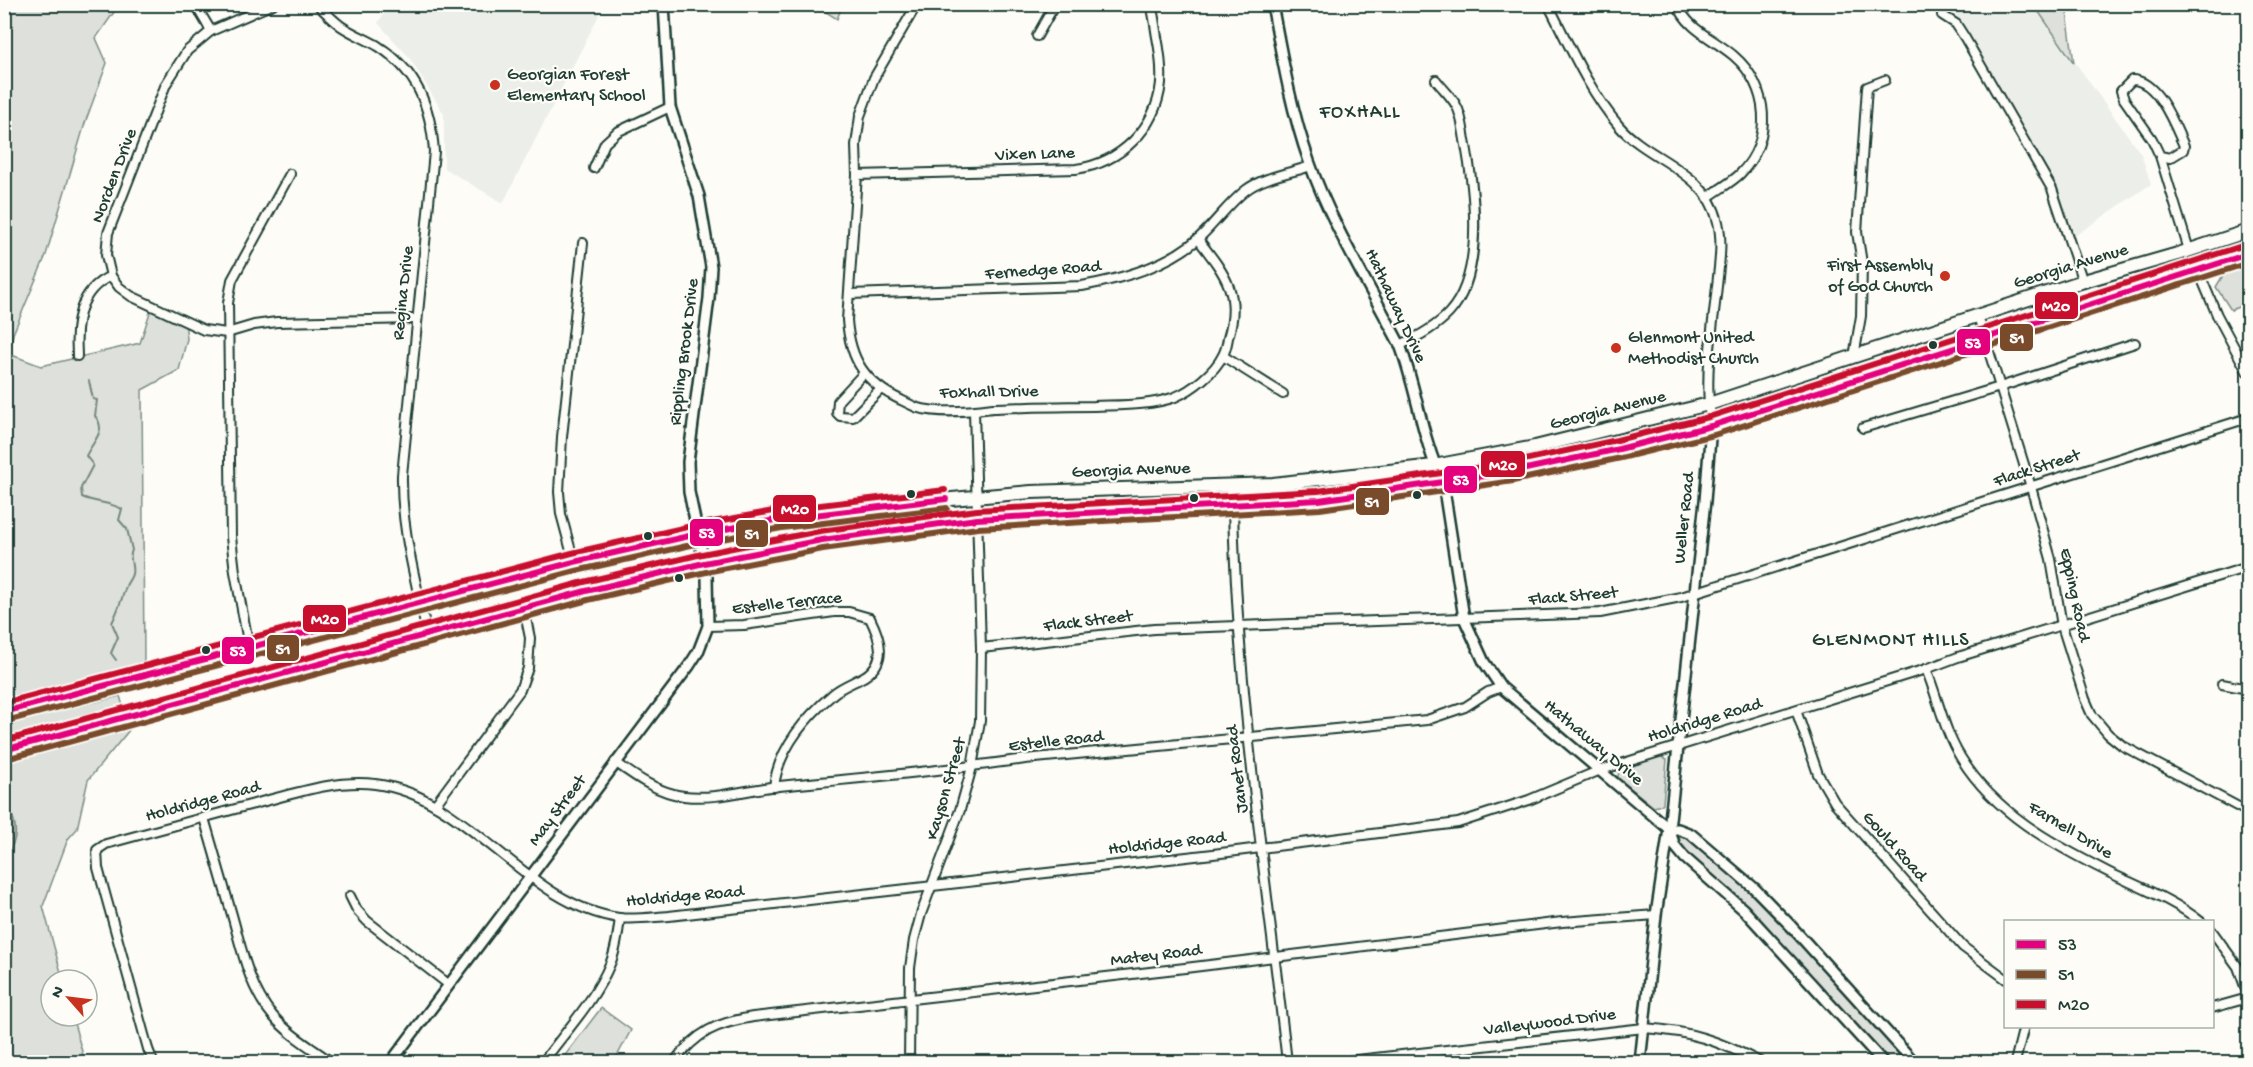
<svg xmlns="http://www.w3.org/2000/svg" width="2253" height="1067" font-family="'Gochi Hand',sans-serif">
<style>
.built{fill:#eceee9}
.green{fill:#dde0db;stroke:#7e8e88;stroke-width:1.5}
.water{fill:#aeb8b1;stroke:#75877f;stroke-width:1.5}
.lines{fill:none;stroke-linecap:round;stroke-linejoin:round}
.stream{stroke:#75877f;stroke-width:2}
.minor-casing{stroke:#1f3d34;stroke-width:12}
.tertiary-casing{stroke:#1f3d34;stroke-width:14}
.primary-casing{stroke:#1f3d34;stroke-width:16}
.minor{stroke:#fdfcf7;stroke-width:8}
.tertiary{stroke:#fdfcf7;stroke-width:9}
.primary{stroke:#fdfcf7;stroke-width:12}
.bus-1-casing{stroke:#fdfcf7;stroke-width:10}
.bus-2-casing{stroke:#fdfcf7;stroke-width:10}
.bus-3-casing{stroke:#fdfcf7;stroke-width:10}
.bus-1{stroke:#e5007d;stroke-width:6}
.bus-2{stroke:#7a4b2a;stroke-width:6}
.bus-3{stroke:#c8102e;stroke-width:6}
.poi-dot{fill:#c8321e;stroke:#fdfcf7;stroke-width:2}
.bus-dot{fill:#1f3d34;stroke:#fdfcf7;stroke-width:2}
.labels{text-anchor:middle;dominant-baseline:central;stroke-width:4.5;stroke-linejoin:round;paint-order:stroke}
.poi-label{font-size:18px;fill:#1f3d34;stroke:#fdfcf7;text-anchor:start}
.street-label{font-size:18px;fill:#1f3d34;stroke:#fdfcf7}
.neighbourhood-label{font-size:20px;letter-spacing:1.5px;fill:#1f3d34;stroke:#fdfcf7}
.line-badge{stroke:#fdfcf7;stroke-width:2}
.badge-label{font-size:16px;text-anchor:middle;font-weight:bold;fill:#fff}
</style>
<rect width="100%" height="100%" fill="#fdfcf7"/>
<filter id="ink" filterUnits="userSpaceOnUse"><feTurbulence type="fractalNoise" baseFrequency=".0167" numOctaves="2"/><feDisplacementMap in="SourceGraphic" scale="12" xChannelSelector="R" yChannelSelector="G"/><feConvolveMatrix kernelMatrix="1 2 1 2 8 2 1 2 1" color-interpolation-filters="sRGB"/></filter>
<g filter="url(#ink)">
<g class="built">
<polygon points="390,4 604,5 503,203 444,168 444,114 409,57 378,23"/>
<polygon points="1950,5 2034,5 2141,154 2151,184 2073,237 2050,178"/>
</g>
<g class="green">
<polygon points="5,5 119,5 96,38 107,63 85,123 46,255 13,334 9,354 41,366 140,343 152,306 185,322 187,339 179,370 142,390 144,662 124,672 5,704"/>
<polygon points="815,5 852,5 841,9 837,19"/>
<polygon points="2034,5 2066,5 2074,63"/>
<polygon points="2248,265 2248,303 2231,310 2216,287 2225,272"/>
<polygon points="120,696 130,729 88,780 77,829 68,839 43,906 63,980 51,980 51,1016 72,1016 85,1062 5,1062 5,724"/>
<polygon points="1660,756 1667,760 1663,803 1661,805 1654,807 1618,778 1619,768"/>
<polygon points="1683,834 1730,873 1771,911 1908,1062 1890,1062 1756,916 1679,845 1680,836"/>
<polygon points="601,1008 631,1030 614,1062 560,1062"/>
</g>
<path class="water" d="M 12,815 C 18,830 16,844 5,855 L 5,818 Z"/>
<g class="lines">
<path class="stream" d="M 89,381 L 93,399 L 97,400 L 95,416 C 108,431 92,442 86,456 L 93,465 L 81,488 L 82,497 C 96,503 109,502 122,509 L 119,520 L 127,529 L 132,550 C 128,558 134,565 132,574 C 131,579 127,582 126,586 C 122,599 118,610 112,623 L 118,637 L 111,653 L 116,660"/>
<g class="minor-casing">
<g id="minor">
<polyline points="195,4 211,31"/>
<polyline points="273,4 211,31 187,51 166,84 108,233 106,255 111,276 119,287 131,296 204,330 227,333 254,325 277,322 416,319"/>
<path d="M 317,4 C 325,12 333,20 341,26 C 353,34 366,39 378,46 C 417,71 431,107 434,152 L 402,475 C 401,531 416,580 427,634"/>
<path d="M 917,4 L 874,78 L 860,116 L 856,145 L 857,175 L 847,320 C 850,360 865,383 901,400 C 907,403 913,406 918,408 C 941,414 970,411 993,408 C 1027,407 1060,406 1094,406 C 1120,405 1150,406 1175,397 C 1192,390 1215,372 1223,355 C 1226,350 1227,344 1228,338 C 1242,293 1224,273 1198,239"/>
<path d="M 1548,4 C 1569,45 1589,91 1619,126 C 1650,161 1706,170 1718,222 C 1723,243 1719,266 1717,286 C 1713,325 1706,365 1709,404"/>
<path d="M 1677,4 C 1689,31 1713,38 1734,56 C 1769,86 1774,140 1740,174 C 1731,183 1717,190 1707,198"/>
<polyline points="1942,15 1956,24 1965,38 2052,189 2083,282"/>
<polyline points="1037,36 1055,4"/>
<path d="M 2160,156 L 2170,158 L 2183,150 L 2184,146 C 2175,126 2158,80 2132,80 L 2121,91 L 2124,99 L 2152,139 L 2160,156 L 2189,250"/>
<polyline points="594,168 605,143 617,132 670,107"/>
<path d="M 857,175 L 1076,169 C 1120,163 1156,129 1161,83 C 1162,67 1160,52 1157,37 C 1155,26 1154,15 1151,4"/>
<polyline points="2198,270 2217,315 2248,373"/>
<path d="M 850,294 L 1082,286 C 1121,279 1170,265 1200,237 C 1216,222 1229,203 1246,190 C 1263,177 1290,173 1311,166"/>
<polyline points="1978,316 2031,487 2051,559 2062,626 2085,699 2092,715 2108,734 2123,746 2248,812"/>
<path d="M 1400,345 C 1418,337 1435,328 1449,313 C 1486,273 1474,188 1465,140 C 1463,129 1462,115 1456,105 C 1451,96 1442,88 1436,80"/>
<path d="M 77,356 C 75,325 78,290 111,276"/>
<polyline points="1223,356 1283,394"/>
<polyline points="1854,357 1861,316 1862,263 1857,232 1867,87 1885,80"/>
<polyline points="864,373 838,401 837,413 840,416 853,417 881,389"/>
<polyline points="1863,428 2000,387 2135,343"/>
<path d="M 1233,507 C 1237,693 1266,878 1287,1062"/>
<polyline points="574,562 561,514 559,492 562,437 583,243"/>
<path d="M 708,626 L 744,625 L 834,612 L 849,612 L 870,618 C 880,638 888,661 865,676 C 855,682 842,686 833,694 C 805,718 778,749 774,787"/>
<polyline points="249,647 235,572 231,537 228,303 232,280 290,174"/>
<polyline points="981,648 1154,629 1600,613 1681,597 2248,418"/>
<path d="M 1926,669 C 1938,698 1944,731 1961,758 C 1995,813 2052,844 2108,872 C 2139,887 2174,900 2201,922"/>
<polyline points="2222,684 2248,689"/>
<polyline points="1796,710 1818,774 1835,803 1963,947 2006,979"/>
<path d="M 615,762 C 636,777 658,793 684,796 C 716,800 748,789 779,786 C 861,778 943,771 1025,759 L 1427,720 L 1465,707 L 1488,692 L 1501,687"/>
<polyline points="435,805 520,690 528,668 530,638 524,609"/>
<path d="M 204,818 C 213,850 223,883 232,915 C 242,950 249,988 273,1016 C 289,1035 312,1048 331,1062"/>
<polyline points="350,896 357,910 367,921 448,984"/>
<polyline points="2212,931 2238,967 2248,995"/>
<polyline points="2212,1008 2248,998"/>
<path d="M 153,1062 L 148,1049 L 98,868 L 97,850 L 106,844 C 154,831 202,818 250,805 C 290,795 334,779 375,784 C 469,795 525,905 619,918 C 634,920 653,917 669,916 L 1213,854 L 1458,823 L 1529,800 L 1598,771 L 1926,669 L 1958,657 L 2248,567"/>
<path d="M 543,1062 C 566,1031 595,1000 610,964 C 616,950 618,934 620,918"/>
<path d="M 674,1062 C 697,1032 716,1023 753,1017 L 1185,968 L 1562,922 L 1656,915"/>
<polyline points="909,1062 910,968 914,940 921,914 960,810 972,767 980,721 981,648 974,411"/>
<path d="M 1339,1062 L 1644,1028 C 1691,1031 1719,1041 1760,1062"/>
<polyline points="2015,1062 2024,1026"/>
</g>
</g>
<g class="tertiary-casing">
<g id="tertiary">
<path d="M 1272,4 C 1282,57 1291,110 1309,161 C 1330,222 1370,287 1400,345 C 1417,390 1422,440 1443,483 L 1464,618 L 1484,662 L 1501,687 L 1669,829 L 1675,846 L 1685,858 L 1744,910 L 1883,1062"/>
<polyline points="1669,829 1678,829 1691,834 1754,888 1791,926 1914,1062"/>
<polyline points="391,1062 689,666 698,652 708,626 707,577 689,492 688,462 709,298 711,267 699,196 670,107 664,4"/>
<polyline points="1640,1062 1656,915 1669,829 1705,501 1711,426 1709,404"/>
</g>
</g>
<g class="primary-casing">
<g id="primary">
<polyline points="4,712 574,562 698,534 781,519 884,505 1031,492 1273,484 1434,466 1535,447 1709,404 2077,283 2178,254 2248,231"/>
<polyline points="4,750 586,591 704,563 822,540 977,519 1319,500 1512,472 1619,449 1711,426 2248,254"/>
</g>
</g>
<use href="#minor" class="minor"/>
<use href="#tertiary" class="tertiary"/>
<use href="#primary" class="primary"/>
<g class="bus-1-casing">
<g id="bus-1">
<polyline points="4,712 574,562 698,534 781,519 946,499"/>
<polyline points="4,750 586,591 704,563 822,540 977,519 1319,500 1512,472 1619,449 1711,426 2248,254"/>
</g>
</g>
<g class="bus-2-casing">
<g id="bus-2">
<polyline points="6,721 576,571 700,543 782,528 947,508"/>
<polyline points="6,759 588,600 706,572 823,549 978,528 1320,509 1513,481 1621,458 1714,435 2248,263"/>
</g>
</g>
<g class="bus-3-casing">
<g id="bus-3">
<polyline points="4,703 572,553 696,525 779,510 945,490"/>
<polyline points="4,741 584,582 702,554 820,531 977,510 1318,491 1510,463 1617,440 1709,417 2245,245"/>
</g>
</g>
<use href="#bus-1" class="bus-1"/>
<use href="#bus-2" class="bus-2"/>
<use href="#bus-3" class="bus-3"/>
</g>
</g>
<g class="poi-dot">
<circle cx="495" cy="85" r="6"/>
<circle cx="1945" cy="276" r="6"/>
<circle cx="1616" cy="348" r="6"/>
</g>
<g class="bus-dot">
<circle cx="1933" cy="345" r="5"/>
<circle cx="911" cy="494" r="5"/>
<circle cx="1417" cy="495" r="5"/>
<circle cx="1194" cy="498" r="5"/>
<circle cx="648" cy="536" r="5"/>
<circle cx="679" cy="578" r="5"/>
<circle cx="206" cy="650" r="5"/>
</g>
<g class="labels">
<g class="poi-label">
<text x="507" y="75">Georgian Forest<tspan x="507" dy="21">Elementary School</tspan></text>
<text x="1933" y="266" text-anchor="end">First Assembly<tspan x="1933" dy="21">of God Church</tspan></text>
<text x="1628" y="338">Glenmont United<tspan x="1628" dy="21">Methodist Church</tspan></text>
</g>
<g class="street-label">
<text transform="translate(1035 155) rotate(-2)">Vixen Lane</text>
<text transform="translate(115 176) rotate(-69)">Norden Drive</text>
<text transform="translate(2071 267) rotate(-17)">Georgia Avenue</text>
<text transform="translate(1043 271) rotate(-4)">Fernedge Road</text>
<text transform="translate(404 293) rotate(-84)">Regina Drive</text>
<text transform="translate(1395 306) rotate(65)">Hathaway Drive</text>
<text transform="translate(685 352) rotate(-83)">Rippling Brook Drive</text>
<text transform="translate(989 393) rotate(-1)">Foxhall Drive</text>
<text transform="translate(1608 411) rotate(-14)">Georgia Avenue</text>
<text transform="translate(2037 469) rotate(-18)">Flack Street</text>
<text transform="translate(1131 471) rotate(-2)">Georgia Avenue</text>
<text transform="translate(1685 518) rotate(-84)">Weller Road</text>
<text transform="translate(2074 595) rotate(78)">Epping Road</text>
<text transform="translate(1573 597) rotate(-5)">Flack Street</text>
<text transform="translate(787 604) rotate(-6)">Estelle Terrace</text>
<text transform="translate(1088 622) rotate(-7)">Flack Street</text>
<text transform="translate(1705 721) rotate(-17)">Holdridge Road</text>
<text transform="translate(1056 742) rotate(-6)">Estelle Road</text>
<text transform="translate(1593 743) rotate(40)">Hathaway Drive</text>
<text transform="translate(1238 769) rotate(-97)">Janet Road</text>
<text transform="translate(947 789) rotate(-74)">Kayson Street</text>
<text transform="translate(203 802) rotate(-15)">Holdridge Road</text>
<text transform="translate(558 811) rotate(-53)">May Street</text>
<text transform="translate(2070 831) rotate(31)">Farnell Drive</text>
<text transform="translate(1167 844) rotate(-6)">Holdridge Road</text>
<text transform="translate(1894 847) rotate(48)">Gould Road</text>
<text transform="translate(685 897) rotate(-5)">Holdridge Road</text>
<text transform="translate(1156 956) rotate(-7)">Matey Road</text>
<text transform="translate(1550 1023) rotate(-7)">Valleywood Drive</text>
</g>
<g class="neighbourhood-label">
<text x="1360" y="113">FOXHALL</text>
<text x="1891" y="641">GLENMONT HILLS</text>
</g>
</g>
<g class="line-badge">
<rect x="2034" y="291" width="45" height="29" rx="6" fill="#c8102e"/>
<rect x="1999" y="323" width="35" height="29" rx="6" fill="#7a4b2a"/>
<rect x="1956" y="328" width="35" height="28" rx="6" fill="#e5007d"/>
<rect x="1480" y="450" width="46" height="28" rx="6" fill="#c8102e"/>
<rect x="1443" y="465" width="35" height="29" rx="6" fill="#e5007d"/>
<rect x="1355" y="487" width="35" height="29" rx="6" fill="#7a4b2a"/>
<rect x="772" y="494" width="45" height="29" rx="6" fill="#c8102e"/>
<rect x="689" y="518" width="35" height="29" rx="6" fill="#e5007d"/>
<rect x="735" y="519" width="34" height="29" rx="6" fill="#7a4b2a"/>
<rect x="302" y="604" width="45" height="29" rx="6" fill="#c8102e"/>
<rect x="266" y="634" width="34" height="28" rx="6" fill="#7a4b2a"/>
<rect x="221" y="636" width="34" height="29" rx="6" fill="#e5007d"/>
</g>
<g class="badge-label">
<text x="2056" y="311">M20</text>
<text x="2017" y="343">51</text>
<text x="1973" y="348">53</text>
<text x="1503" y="470">M20</text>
<text x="1461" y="485">53</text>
<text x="1372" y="507">51</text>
<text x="795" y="514">M20</text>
<text x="707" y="538">53</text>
<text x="752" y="539">51</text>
<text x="325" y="624">M20</text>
<text x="283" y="654">51</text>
<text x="238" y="656">53</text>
</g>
<rect width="2253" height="1067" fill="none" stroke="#fdfcf7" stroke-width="24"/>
<rect x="12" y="12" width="2229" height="1043" fill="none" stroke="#1f3d34" stroke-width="2" filter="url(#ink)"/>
<rect x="2004" y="920" width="210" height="108" fill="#fdfcf7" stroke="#a4b0a9" stroke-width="1.5"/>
<rect x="2016" y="940" width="30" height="9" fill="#e5007d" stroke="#a4b0a9" stroke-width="1.5"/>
<text x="2058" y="950" font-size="18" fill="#1f3d34">53</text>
<rect x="2016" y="970" width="30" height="9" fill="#7a4b2a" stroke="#a4b0a9" stroke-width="1.5"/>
<text x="2058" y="980" font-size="18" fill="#1f3d34">51</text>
<rect x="2016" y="1000" width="30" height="9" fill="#c8102e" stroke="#a4b0a9" stroke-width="1.5"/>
<text x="2058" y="1010" font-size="18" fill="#1f3d34">M20</text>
<g transform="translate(69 998) rotate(298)"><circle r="28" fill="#fdfcf7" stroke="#a4b0a9" stroke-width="1.5"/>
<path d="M0-4.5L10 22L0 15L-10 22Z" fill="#c8321e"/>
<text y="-9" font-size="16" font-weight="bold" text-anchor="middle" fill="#1f3d34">N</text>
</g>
</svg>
